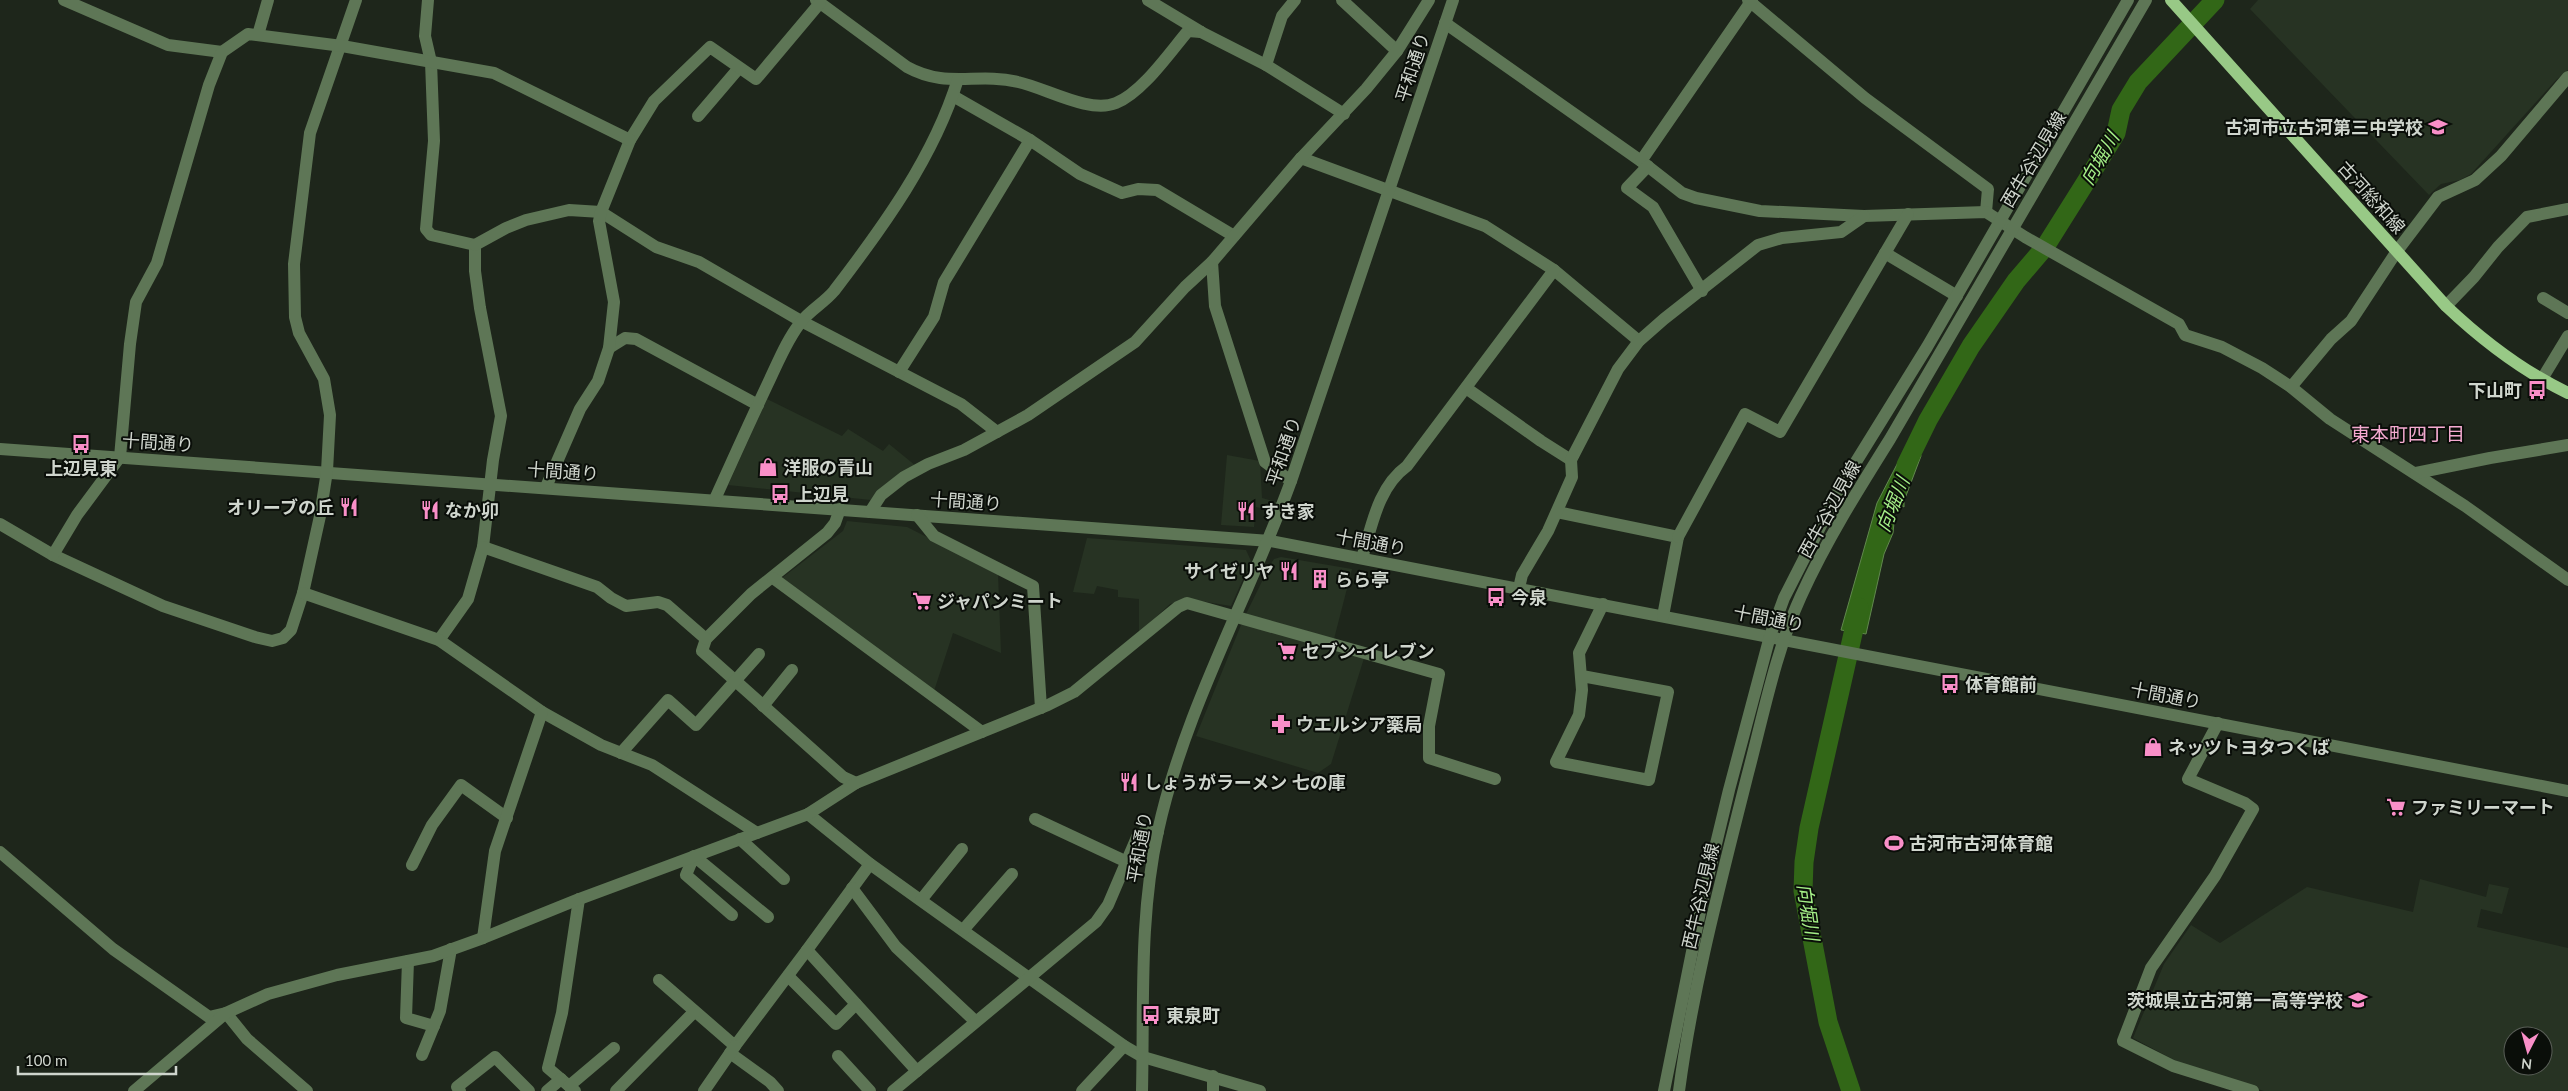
<svg xmlns="http://www.w3.org/2000/svg" width="2568" height="1091" font-family="Lato,'Noto Sans JP',sans-serif">
<style>
.built{fill:#273323;fill-rule:evenodd}
.water{fill:#326717;stroke:#61884e}
.lines{fill:none;stroke-linecap:round;stroke-linejoin:round}
.river{stroke:#326717;stroke-width:19}
.minor{stroke:#5e7656;stroke-width:12}
.major{stroke:#98c986;stroke-width:12}
.labels{text-anchor:middle;dominant-baseline:central;stroke-width:4;stroke-linejoin:round;paint-order:stroke}
.street-label{font-size:18px;fill:#cfd5cd;stroke:#0a0e09}
.poi-label{font-size:18px;font-weight:bold;fill:#cfd5cd;stroke:#0a0e09;text-anchor:start}
.water-label{font-size:19px;font-style:italic;fill:#a4ee87;stroke:#0a0e09}
.neighbourhood-label{font-size:19px;fill:#f4aad0;stroke:#0a0e09}
</style>
<rect width="100%" height="100%" fill="#1e261b"/>
<g class="built">
<polygon points="2258,0 2568,0 2568,70 2556,80 2471,174 2460,180 2441,184 2429,195 2250,9"/>
<polygon points="767,399 842,436 848,429 883,451 889,444 916,466 871,500 728,485"/>
<polygon points="1227,455 1260,461 1262,498 1277,502 1274,511 1256,507 1254,527 1221,525"/>
<polygon points="847,521 907,527 998,573 1001,653 953,633 934,691 782,578 843,531"/>
<polygon points="1087,538 1246,550 1251,561 1231,606 1188,599 1170,604 1139,633 1139,599 1118,597 1118,590 1097,586 1094,594 1073,592"/>
<polygon points="1281,557 1352,569 1334,639 1246,614 1270,565 1274,559"/>
<polygon points="1246,623 1365,655 1331,764 1318,773 1196,736 1241,625"/>
<path d="M 2420,879 L 2486,897 L 2489,884 L 2509,888 L 2502,914 L 2481,909 L 2477,927 L 2568,948 L 2568,1091 L 2264,1091 L 2189,1068 L 2133,1038 L 2164,964 L 2191,925 L 2220,943 L 2307,887 L 2413,912 ZM 2513,1036 L 2543,1036 L 2543,1066 L 2513,1066 Z"/>
</g>
<polygon class="water" points="1917,442 1921,456 1904,501 1904,507 1896,502 1893,533 1884,554 1866,634 1841,630 1877,503 1908,443"/>
<g class="lines">
<g class="river">
<polyline points="1906,465 1928,420 1971,346 2016,281 2045,247 2094,169 2116,133 2121,110 2138,82 2215,0"/>
<polyline points="1851,1091 1828,1022 1803,891 1804,862 1809,828 1859,607"/>
</g>
<g class="minor">
<polyline points="64,0 168,45 222,52"/>
<polyline points="428,0 425,36 431,62 434,141 426,229 431,235 475,245 475,271 480,308 501,416 493,460 483,547 468,599 439,640"/>
<path d="M 816,0 L 907,67 C 947,89 976,72 1018,82 C 1046,88 1089,114 1116,103 C 1142,93 1170,52 1188,31 L 1201,32"/>
<polyline points="1148,0 1201,32 1266,65 1344,114"/>
<polyline points="1342,0 1397,51"/>
<polyline points="1748,0 1865,98 1988,189 1986,212"/>
<polyline points="1445,23 1641,161 1682,193 1696,198 1760,211 1864,216 1986,212 2025,237 2179,324 2185,335 2222,347 2262,368 2291,387 2330,419 2465,506 2568,580"/>
<polyline points="258,35 268,0"/>
<polyline points="1266,65 1282,16 1295,0"/>
<polyline points="953,96 1030,140"/>
<polyline points="698,116 739,68"/>
<polyline points="1301,158 1485,226 1554,270 1639,341"/>
<polyline points="1641,161 1752,0"/>
<polyline points="1648,166 1627,188 1653,207 1702,291"/>
<polyline points="475,245 506,228 526,220 569,210 601,212 656,247 699,262 801,321 961,404 997,432"/>
<polyline points="1885,253 1957,296"/>
<polyline points="1212,262 1215,306 1265,462 1291,481"/>
<polyline points="2543,298 2568,313"/>
<polyline points="2446,306 2474,277 2498,247 2527,217 2568,209"/>
<polyline points="609,348 625,338 636,339 758,405"/>
<polyline points="899,372 934,317 944,282 1030,140 1080,174 1122,193 1138,189 1157,190 1234,236"/>
<polyline points="2542,379 2568,336"/>
<polyline points="2291,387 2331,339 2351,321 2397,251 2438,197 2475,180 2501,156 2568,77"/>
<polyline points="1466,388 1541,441 1571,460"/>
<polyline points="0,449 1270,541 2568,791"/>
<polyline points="2416,473 2490,458 2568,445"/>
<polyline points="546,487 580,409 598,381 609,348 614,302 599,221 601,212 630,140 654,101 710,47 756,79 820,3"/>
<path d="M 715,499 C 733,459 751,419 770,379 C 779,360 788,338 801,322 C 810,310 824,303 834,291 C 883,227 934,157 958,79"/>
<polyline points="840,509 835,523 827,533 751,594 706,639 702,651 843,777 856,783"/>
<polyline points="870,512 881,495 904,477 928,464 964,450 1028,415 1135,342 1185,287 1212,262 1301,158 1366,89 1397,51 1429,0"/>
<polyline points="1557,512 1678,537 1663,616"/>
<polyline points="917,515 934,536 1033,586 1041,708"/>
<polyline points="0,524 53,555 163,606 255,637 272,641 283,638 291,630 303,593 320,516 327,471 330,415 324,379 299,333 295,317 294,264 310,133 356,0"/>
<polyline points="1678,537 1745,414 1780,432 1908,214"/>
<polyline points="483,547 597,587 611,598 626,606 658,602 667,605 706,639"/>
<polyline points="53,555 77,515 120,457 130,344 136,302 157,263 209,85 222,52 248,34 342,46 494,73 630,140"/>
<path d="M 1362,558 C 1372,525 1378,487 1407,466 L 1554,270"/>
<polyline points="773,578 982,732"/>
<polyline points="1519,588 1522,575 1548,531 1572,477 1571,460 1618,369 1639,341 1664,319 1758,245 1782,238 1841,232 1864,216"/>
<polyline points="303,593 439,640 542,712 601,745 652,765 757,833"/>
<polyline points="1582,676 1668,692 1649,780 1556,762 1579,715 1582,690 1579,653 1603,604"/>
<polyline points="763,706 792,670"/>
<polyline points="2218,723 2188,779 2245,803 2253,809 2215,876 2151,968 2123,1041 2173,1066 2253,1091"/>
<polyline points="621,753 668,700 696,725 759,654"/>
<polyline points="808,814 870,864 1124,1046 1143,1057 1260,1091"/>
<polyline points="1035,819 1127,862"/>
<polyline points="740,839 784,879"/>
<polyline points="0,852 113,949 209,1017 226,1013 247,1039 307,1091"/>
<polyline points="870,864 807,950 917,1071"/>
<polyline points="412,865 432,825 461,785 507,818"/>
<polyline points="852,888 896,947 975,1021"/>
<polyline points="921,900 962,849"/>
<polyline points="732,915 686,875 694,856 768,917"/>
<polyline points="964,929 1012,874"/>
<polyline points="483,938 495,851 542,712"/>
<polyline points="408,961 406,1018 434,1026"/>
<polyline points="788,976 836,1024 856,1004"/>
<polyline points="659,980 735,1046 807,950"/>
<polyline points="730,1053 770,1082 778,1091"/>
<polyline points="422,1055 440,1011 451,949"/>
<polyline points="838,1056 870,1091"/>
<polyline points="569,1086 548,1068 562,1013 579,899"/>
<polyline points="134,1091 226,1013 268,994 337,975 433,956 483,938 579,899 808,814 856,783 1048,705 1074,692 1178,607 1187,603 1439,674 1429,726 1429,758 1495,779"/>
<polyline points="460,1091 457,1087 495,1057 529,1091"/>
<polyline points="547,1091 561,1079"/>
<polyline points="575,1091 569,1086 614,1048"/>
<polyline points="616,1091 694,1012"/>
<polyline points="704,1091 735,1046"/>
<polyline points="893,1091 1096,922 1108,905 1137,837 1144,832 1158,832"/>
<polyline points="1082,1091 1124,1046"/>
<path d="M 1142,1091 C 1144,1005 1139,916 1158,831 C 1184,711 1249,597 1291,481 L 1453,0"/>
<polyline points="1213,1091 1213,1076"/>
<polyline points="1664,1091 1702,902 1729,790 1770,636 1784,598 1841,486 1927,347 2128,0"/>
<path d="M 1679,1091 C 1693,985 1721,881 1747,777 C 1763,717 1775,653 1801,596 C 1826,541 1858,490 1890,439 L 2146,0"/>
</g>
<path class="major" d="M 2171,0 L 2446,306 C 2483,341 2522,371 2568,393"/>
</g>
<defs>
<g id="school-bare" transform="scale(1.5)"><path d="M0-5L7-2L0 1L-7-2ZM-4 1L0 2.5L4 1V4Q0 6-4 4Z" fill="#f98fc8" stroke="#0a0e09" stroke-width="2.5" paint-order="stroke"/></g>
<g id="bus-bare" transform="scale(1.5)"><path d="M-5-6H5V4H4V6H2V4H-2V6H-4V4H-5ZM-3.5-4V0h7V-4ZM-3.5 1.2v1.5H-2V1.2ZM2 1.2v1.5H3.5V1.2Z" fill="#f98fc8" stroke="#0a0e09" stroke-width="2.5" paint-order="stroke"/></g>
<g id="shop-bare" transform="scale(1.5)"><path d="M-5-2.5h2.3a2.7 3.5 0 0 1 5.4 0H5L5.5 6h-11ZM-1.5-2.5h3a1.5 2.3 0 0 0-3 0Z" fill="#f98fc8" stroke="#0a0e09" stroke-width="2.5" paint-order="stroke"/></g>
<g id="restaurant-bare" transform="scale(1.5)"><path d="M-5-6h1v4h1v-4h1v4h1v-4h1v5L-1.5 .5V6h-2V.5L-5-1ZM5-6V6H3V1.5H1.5Q1.5-4 5-6Z" fill="#f98fc8" stroke="#0a0e09" stroke-width="2.5" paint-order="stroke"/></g>
<g id="building-bare" transform="scale(1.5)"><path d="M-4-6H4V6H1V3H-1V6H-4ZM-2.5-4.3h1.7v1.8h-1.7ZM.8-4.3h1.7v1.8H.8ZM-2.5-1h1.7V.8h-1.7ZM.8-1h1.7V.8H.8Z" fill="#f98fc8" stroke="#0a0e09" stroke-width="2.5" paint-order="stroke"/></g>
<g id="supermarket-bare" transform="scale(1.5)"><path d="M-6-5.5h2.5l.6 2H6L4.5 2H-2.5L-4.4-4H-6ZM-1.5 3.2a1.3 1.3 0 1 0 .1 0ZM3 3.2a1.3 1.3 0 1 0 .1 0Z" fill="#f98fc8" stroke="#0a0e09" stroke-width="2.5" paint-order="stroke"/></g>
<g id="pharmacy-bare" transform="scale(1.5)"><path d="M-2-6h4v4h4v4h-4v4h-4v-4h-4v-4h4Z" fill="#f98fc8" stroke="#0a0e09" stroke-width="2.5" paint-order="stroke"/></g>
<g id="stadium-bare" transform="scale(1.5)"><path d="M0-5a6.5 5 0 1 0 0 10a6.5 5 0 1 0 0-10ZM-3.5-1.8h7v3.6h-7Z" fill="#f98fc8" stroke="#0a0e09" stroke-width="2.5" paint-order="stroke"/></g>
</defs>
<g fill-rule="evenodd">
<use href="#school-bare" x="2438" y="127"/>
<use href="#bus-bare" x="2537" y="390"/>
<use href="#bus-bare" x="81" y="444"/>
<use href="#shop-bare" x="768" y="467"/>
<use href="#bus-bare" x="780" y="494"/>
<use href="#restaurant-bare" x="349" y="507"/>
<use href="#restaurant-bare" x="430" y="510"/>
<use href="#restaurant-bare" x="1246" y="511"/>
<use href="#restaurant-bare" x="1289" y="571"/>
<use href="#building-bare" x="1320" y="579"/>
<use href="#bus-bare" x="1496" y="597"/>
<use href="#supermarket-bare" x="922" y="601"/>
<use href="#supermarket-bare" x="1287" y="651"/>
<use href="#bus-bare" x="1950" y="684"/>
<use href="#pharmacy-bare" x="1281" y="724"/>
<use href="#shop-bare" x="2153" y="747"/>
<use href="#restaurant-bare" x="1129" y="782"/>
<use href="#supermarket-bare" x="2396" y="807"/>
<use href="#stadium-bare" x="1894" y="843"/>
<use href="#school-bare" x="2358" y="1000"/>
<use href="#bus-bare" x="1151" y="1015"/>
</g>
<g class="labels">
<g class="street-label">
<text transform="translate(1412 67) rotate(-72)">平和通り</text>
<text transform="translate(2033 159) rotate(-59)">西牛谷辺見線</text>
<text transform="translate(2372 197) rotate(48)">古河総和線</text>
<text transform="translate(158 442) rotate(4)">十間通り</text>
<text transform="translate(1283 451) rotate(-71)">平和通り</text>
<text transform="translate(563 471) rotate(4)">十間通り</text>
<text transform="translate(966 501) rotate(4)">十間通り</text>
<text transform="translate(1829 509) rotate(-61)">西牛谷辺見線</text>
<text transform="translate(1371 542) rotate(11)">十間通り</text>
<text transform="translate(1769 618) rotate(11)">十間通り</text>
<text transform="translate(2166 695) rotate(11)">十間通り</text>
<text transform="translate(1139 847) rotate(-80)">平和通り</text>
<text transform="translate(1700 896) rotate(-77)">西牛谷辺見線</text>
</g>
<g class="poi-label">
<text x="2423" y="127" text-anchor="end">古河市立古河第三中学校</text>
<text x="2522" y="390" text-anchor="end">下山町</text>
<text x="783" y="467">洋服の青山</text>
<text x="81" y="468" text-anchor="middle">上辺見東</text>
<text x="795" y="494">上辺見</text>
<text x="334" y="507" text-anchor="end">オリーブの丘</text>
<text x="445" y="510">なか卯</text>
<text x="1261" y="511">すき家</text>
<text x="1274" y="571" text-anchor="end">サイゼリヤ</text>
<text x="1335" y="579">らら亭</text>
<text x="1511" y="597">今泉</text>
<text x="937" y="601">ジャパンミート</text>
<text x="1302" y="651">セブン-イレブン</text>
<text x="1965" y="684">体育館前</text>
<text x="1296" y="724">ウエルシア薬局</text>
<text x="2168" y="747">ネッツトヨタつくば</text>
<text x="1144" y="782">しょうがラーメン 七の庫</text>
<text x="2411" y="807">ファミリーマート</text>
<text x="1909" y="843">古河市古河体育館</text>
<text x="2343" y="1000" text-anchor="end">茨城県立古河第一高等学校</text>
<text x="1166" y="1015">東泉町</text>
</g>
<g class="water-label">
<text transform="translate(2099 158) rotate(-60)">向堀川</text>
<text transform="translate(1892 504) rotate(-68)">向堀川</text>
<text transform="translate(1809 912) rotate(82)">向堀川</text>
</g>
<g class="neighbourhood-label">
<text x="2408" y="433">東本町四丁目</text>
</g>
</g>
<g transform="translate(2528 1051) rotate(186)"><circle r="24" fill="#0a0e09" stroke="#595e57"/>
<path d="M0-4L9 19L0 12L-9 19Z" fill="#f98fc8"/>
<text y="-8" font-size="14" font-weight="bold" text-anchor="middle" fill="#cfd5cd">N</text>
</g>
<path d="M18 1066v8h158v-8" fill="none" stroke="#cfd5cd" stroke-width="2.5"/>
<text x="25" y="1066" font-size="15" fill="#cfd5cd" stroke="#0a0e09" stroke-width="4" paint-order="stroke">100 m</text>
</svg>
